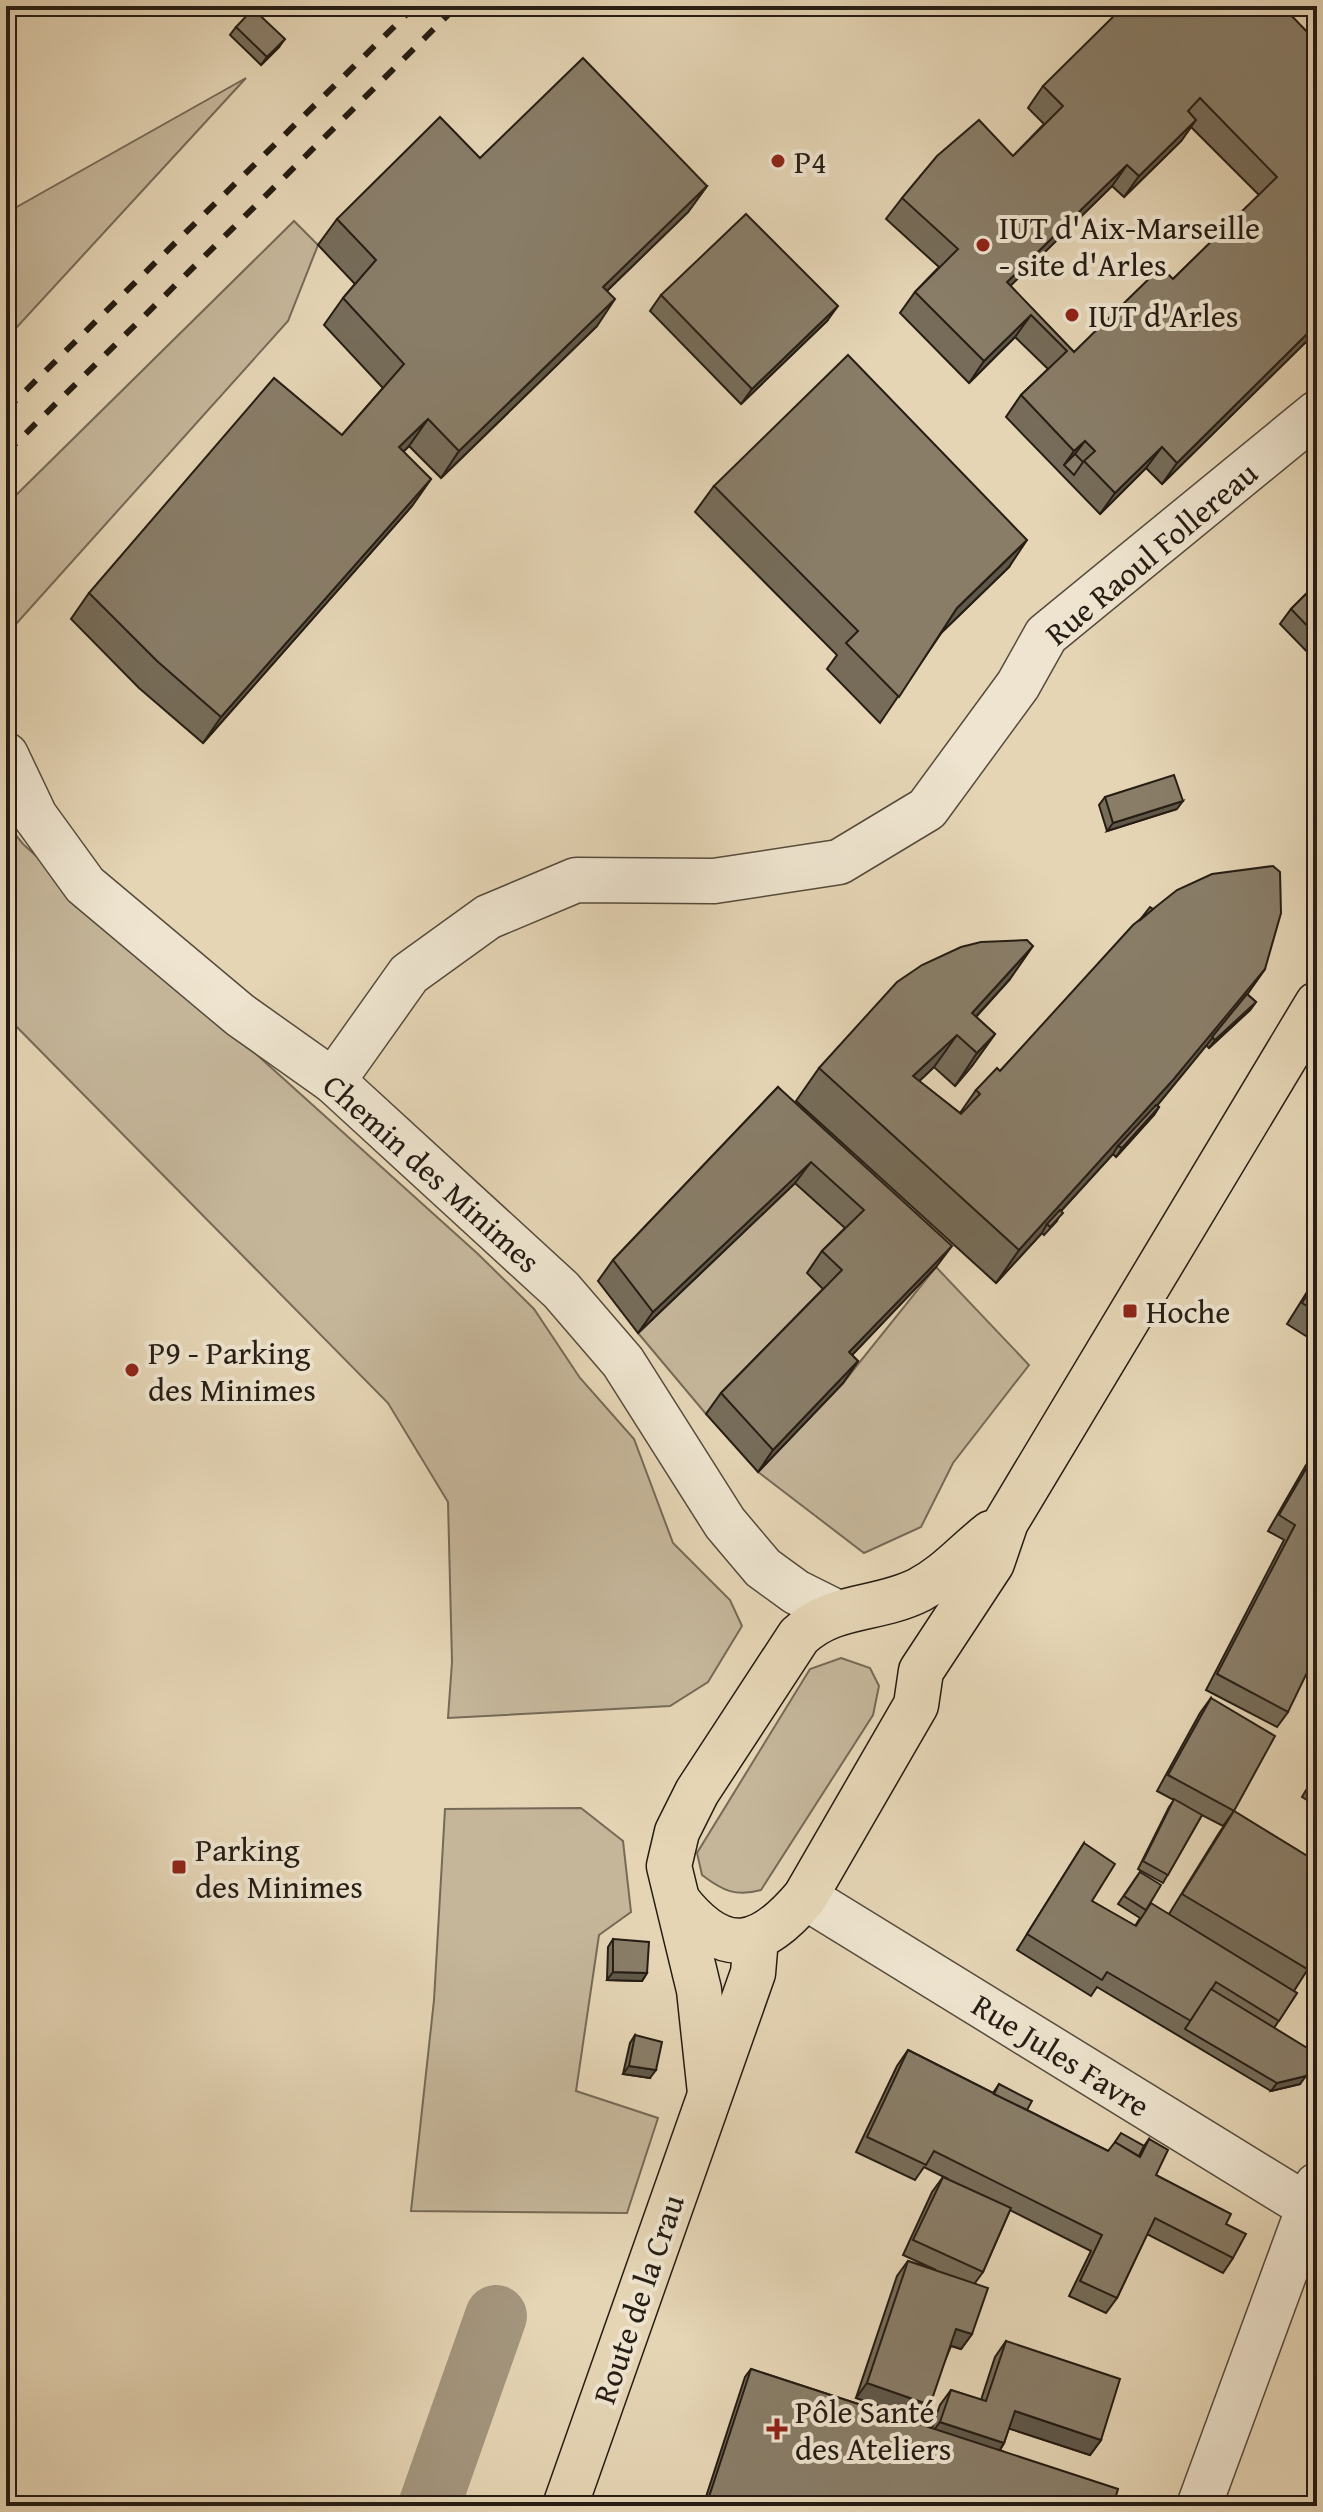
<svg xmlns="http://www.w3.org/2000/svg" width="1323" height="2512" font-family="'Gentium Book Plus',serif">
<style>
.green{fill:#c5b69a;stroke:#766a57;stroke-width:2}
.lines{fill:none;stroke-linecap:round;stroke-linejoin:round}
.canal{stroke:#a4967e;stroke-width:62}
.minor-casing{stroke:#564b3c;stroke-width:47}
.major-casing{stroke:#261d14;stroke-width:47}
.minor{stroke:#eee4cf;stroke-width:44}
.major{stroke:#e5d5b5;stroke-width:44}
.rail{stroke:#261d14;stroke-width:6;stroke-dasharray:14 14;stroke-linecap:butt}
.wall{fill:#766c59;stroke:#261d14;stroke-width:2;fill-rule:evenodd}
.shaded-wall{fill:#605849;stroke:#261d14;stroke-width:2}
.building{fill:#897d68;stroke:#261d14;stroke-width:2;fill-rule:evenodd}
.poi-dot{fill:#8f2418;stroke:#eee4cf;stroke-width:3}
.labels{text-anchor:middle;dominant-baseline:central;stroke-width:8;stroke-linejoin:round;paint-order:stroke}
.poi-label{font-size:32px;fill:#261d14;stroke:#eee4cf;text-anchor:start}
.street-label{font-size:32px;fill:#261d14;stroke:#eee4cf}
</style>
<rect width="100%" height="100%" fill="#e5d5b5"/>
<filter id="stains"><feTurbulence type="fractalNoise" baseFrequency=".0025" numOctaves="4"/><feColorMatrix values="0 0 0 0 .2 0 0 0 0 .09 0 0 0 0 .02 0 0 0 .5 -.17"/></filter>
<radialGradient id="worn" r=".72"><stop offset=".6" stop-color="#630" stop-opacity="0"/><stop offset="1" stop-color="#630" stop-opacity=".3"/></radialGradient>
<g class="green">
<polygon points="246,78 6,339 6,213"/>
<polygon points="294,221 318,245 288,321 16,624 13,663 6,654 6,505"/>
<polygon points="6,823 23,844 478,1254 534,1309 580,1378 634,1439 673,1543 730,1600 742,1626 708,1682 670,1706 448,1718 452,1662 448,1502 388,1403 6,1016"/>
<polygon points="795,1183 849,1231 827,1292 706,1414 638,1333"/>
<polygon points="936,1267 1029,1365 953,1463 921,1527 864,1553 758,1472 843,1383"/>
<path d="M 841,1658 L 870,1668 L 879,1686 L 873,1715 L 761,1890 C 736,1897 723,1891 702,1875 L 697,1853 L 810,1669 Z"/>
<polygon points="581,1808 623,1841 631,1912 599,1935 576,2091 658,2118 627,2213 411,2211 434,2000 445,1809"/>
</g>
<g class="lines">
<polyline class="canal" points="429,2506 496,2316"/>
<g class="minor-casing">
<g id="minor">
<polyline points="6,755 35,816 85,885 240,1015 333,1081 561,1290 623,1362 725,1523 763,1568 796,1592 836,1612"/>
<polyline points="333,1081 409,974 488,917 576,880 714,881 839,862 927,809 1018,685 1046,635 1317,413"/>
<polyline points="805,1897 1317,2212"/>
<polyline points="1199,2506 1317,2185"/>
</g>
</g>
<g class="major-casing">
<g id="major">
<path d="M 678,1901 C 724,1959 760,1950 805,1897 L 916,1705 L 921,1671 L 992,1563 L 1006,1522 L 1317,1004"/>
<path d="M 710,2093 L 699,1990 L 669,1866 L 677,1832 L 697,1792 L 799,1636 C 834,1603 877,1611 919,1590 C 949,1574 965,1553 991,1533"/>
<polyline points="565,2506 753,1973 756,1938"/>
</g>
</g>
<use href="#minor" class="minor"/>
<use href="#major" class="major"/>
<g class="rail">
<polyline points="6,410 415,6"/>
<polyline points="6,453 457,6"/>
</g>
</g>
<g class="wall">
<path d="M 1282,6 L 1317,331 L 1162,484 L 1146,468 L 1100,514 L 1006,417 L 1021,395 L 1048,369 L 1015,337 L 969,383 L 900,313 L 915,292 L 939,267 L 886,219 L 902,198 L 1013,156 L 1044,124 L 1028,108 L 1043,86 ZM 1191,127 L 1259,195 L 1173,279 L 1074,352 L 1010,286 L 1112,186 L 1124,197 L 1181,141 Z"/>
<polygon points="236,27 279,47 261,65 230,35"/>
<polygon points="480,158 707,186 688,212 607,291 597,326 441,478 409,446 403,452 431,479 412,506 203,743 139,688 71,619 89,593 342,435 383,388 324,325 343,298 355,284 318,245 337,219"/>
<polygon points="661,295 827,321 741,404 650,311"/>
<polygon points="714,486 1009,567 942,632 880,723 827,669 837,655 695,512"/>
<polygon points="1317,583 1317,662 1280,624 1291,609"/>
<polygon points="1105,797 1177,809 1107,831 1099,805"/>
<polygon points="1153,909 1265,969 1247,994 1256,1002 1250,1010 1209,1048 1206,1045 1157,1105 1159,1107 1154,1115 1116,1157 1113,1154 1061,1211 1057,1221 1044,1235 1042,1233 996,1283 796,1101 819,1068 1010,979 976,1017 995,1034 972,1066 955,1086 934,1067 919,1081 960,1113 976,1090 1000,1071"/>
<polygon points="778,1087 936,1267 852,1355 858,1361 843,1383 758,1472 706,1414 721,1393 823,1289 807,1273 822,1251 845,1228 795,1183 638,1333 598,1281 613,1260"/>
<polygon points="1317,1276 1317,1343 1287,1324"/>
<polygon points="1317,1450 1288,1712 1277,1727 1206,1690 1284,1540 1268,1531 1306,1465"/>
<polygon points="1211,1698 1234,1811 1223,1826 1202,1815 1163,1883 1138,1869 1169,1807 1174,1800 1157,1791 1200,1713"/>
<polygon points="1317,1772 1317,1806 1302,1797"/>
<polygon points="1234,1811 1317,1862 1317,1959 1315,1958 1294,1991 1297,1993 1274,2028 1300,2084 1271,2091 1097,1987 1091,1996 1017,1950 1084,1843 1092,1901 1135,1926 1140,1918 1118,1904 1140,1872 1146,1910 1169,1914 1219,1833"/>
<polygon points="613,1939 647,1973 642,1981 607,1980 608,1947"/>
<polygon points="635,2035 650,2078 623,2074 630,2043"/>
<polygon points="908,2050 993,2093 999,2084 1027,2110 1108,2151 1144,2146 1149,2139 1156,2175 1226,2224 1233,2258 1223,2273 1147,2234 1117,2298 1106,2313 1069,2296 1091,2251 1010,2210 983,2272 975,2283 972,2334 961,2349 951,2346 920,2420 856,2398 897,2276 908,2261 936,2270 903,2255 932,2192 943,2177 948,2179 924,2167 915,2180 856,2152 897,2066"/>
<polygon points="1006,2341 1101,2440 1090,2455 1009,2428 1004,2443 1000,2450 1113,2506 703,2506 745,2377 751,2369 932,2428 940,2405 951,2390 981,2400 995,2357"/>
</g>
<g class="shaded-wall">
<polygon points="285,39 279,47 261,65 267,57"/>
<polygon points="1196,120 1181,141 1124,197 1139,176"/>
<polygon points="1127,165 1112,186 992,304 1007,282"/>
<polygon points="707,186 688,212 584,313 603,287"/>
<polygon points="615,299 597,326 441,478 459,451"/>
<polygon points="838,306 827,321 741,404 752,389"/>
<polygon points="1031,315 1015,337 969,383 984,361"/>
<polygon points="1317,324 1317,331 1162,484 1177,463"/>
<polygon points="428,419 409,446 381,474 399,447"/>
<polygon points="1085,441 1069,462 1064,465 1074,451"/>
<polygon points="1162,447 1146,468 1100,514 1115,493"/>
<polygon points="431,479 412,506 203,743 221,717"/>
<polygon points="1027,540 1009,567 939,635 957,608"/>
<polygon points="1183,801 1177,809 1107,831 1113,823"/>
<polygon points="1033,946 1010,979 958,1036 972,1013"/>
<polygon points="1265,969 1242,1002 1151,1113 1118,1146 1113,1154 1048,1225 1047,1224 1042,1233 996,1283 1019,1250"/>
<polygon points="1256,1002 1250,1010 1209,1048 1215,1040"/>
<polygon points="995,1034 972,1066 955,1086 977,1053"/>
<polygon points="957,1035 934,1067 890,1109 913,1076"/>
<polygon points="1159,1107 1154,1115 1116,1157 1122,1148"/>
<polygon points="811,1162 795,1183 638,1333 653,1312"/>
<polygon points="952,1246 936,1267 834,1374 849,1352"/>
<polygon points="858,1361 843,1383 758,1472 773,1450"/>
<polygon points="613,1972 647,1973 642,1981 607,1980"/>
<polygon points="629,2066 656,2070 650,2078 623,2074"/>
<polygon points="1306,2076 1300,2084 1271,2091 1277,2083"/>
<polygon points="956,2329 972,2334 961,2349 946,2344"/>
<polygon points="867,2383 930,2405 920,2420 856,2398"/>
<polygon points="1015,2411 1101,2440 1090,2455 1004,2427"/>
<polygon points="940,2422 1004,2443 994,2459 929,2437"/>
</g>
<g class="building">
<path d="M 1124,6 L 1282,6 L 1317,42 L 1317,324 L 1177,463 L 1162,447 L 1115,493 L 1084,461 L 1095,451 L 1085,441 L 1074,451 L 1021,395 L 1067,351 L 1031,315 L 984,361 L 915,292 L 958,249 L 902,198 L 937,156 L 979,120 L 1013,156 L 1063,106 L 1043,86 ZM 1200,98 L 1277,177 L 1173,279 L 1161,267 L 1074,352 L 1007,282 L 1127,165 L 1139,176 L 1196,120 L 1188,111 Z"/>
<polygon points="253,9 285,39 267,57 236,27"/>
<polygon points="583,58 707,186 603,287 615,299 459,451 428,419 399,447 431,479 221,717 157,661 89,593 274,378 342,435 404,364 343,298 376,260 337,219 440,117 480,158"/>
<polygon points="746,214 838,306 752,389 661,295"/>
<polygon points="848,355 1027,540 957,608 899,697 846,643 858,631 714,486"/>
<polygon points="1075,454 1083,462 1074,475 1064,465"/>
<polygon points="1317,583 1317,636 1291,609"/>
<polygon points="1174,775 1183,801 1113,823 1105,797"/>
<polygon points="1273,866 1280,872 1281,913 1265,969 1173,1080 1019,1250 819,1068 897,982 922,965 961,947 981,942 1027,940 1033,946 972,1013 995,1034 977,1053 957,1035 913,1076 961,1114 980,1094 976,1090 997,1068 1000,1071 1133,925 1177,890 1212,874"/>
<polygon points="1150,907 1153,909 1139,921"/>
<polygon points="1247,994 1256,1002 1215,1040 1212,1037"/>
<polygon points="778,1087 952,1246 849,1352 858,1361 773,1450 721,1393 842,1270 822,1251 864,1210 811,1162 653,1312 613,1260"/>
<polygon points="1156,1105 1159,1107 1122,1148 1118,1146"/>
<polygon points="1060,1210 1063,1213 1050,1227 1047,1224"/>
<polygon points="1317,1278 1317,1312 1302,1303"/>
<polygon points="1317,1450 1317,1652 1288,1712 1217,1674 1295,1525 1279,1515"/>
<polygon points="1211,1698 1275,1736 1234,1811 1168,1775"/>
<polygon points="1317,1774 1317,1784 1313,1782"/>
<polygon points="1174,1799 1202,1815 1168,1875 1143,1861"/>
<polygon points="1234,1811 1317,1862 1317,1955 1309,1970 1182,1894"/>
<polygon points="1084,1843 1115,1864 1092,1901 1136,1926 1151,1903 1297,1993 1279,2021 1216,1982 1191,2021 1107,1972 1102,1980 1027,1934"/>
<polygon points="1140,1872 1161,1885 1146,1910 1124,1896"/>
<polygon points="613,1939 649,1942 647,1973 613,1972"/>
<polygon points="1211,1989 1317,2054 1306,2076 1277,2083 1185,2029"/>
<polygon points="635,2035 662,2042 656,2070 629,2066"/>
<polygon points="908,2050 1108,2151 1115,2142 1140,2157 1149,2139 1168,2150 1156,2175 1231,2214 1226,2224 1246,2234 1233,2258 1155,2218 1117,2298 1080,2281 1102,2235 934,2151 926,2165 867,2137"/>
<polygon points="999,2084 1032,2101 1027,2110 994,2094"/>
<polygon points="1121,2133 1144,2146 1139,2156 1115,2142"/>
<polygon points="943,2177 1011,2208 983,2272 913,2240"/>
<polygon points="908,2261 988,2288 972,2334 956,2329 930,2405 867,2383"/>
<polygon points="1006,2341 1120,2379 1101,2440 1015,2411 1004,2443 940,2422 951,2390 986,2401"/>
<polygon points="751,2369 1118,2489 1113,2506 706,2506"/>
</g>
<g class="poi-dot">
<circle cx="778" cy="161" r="8"/>
<circle cx="983" cy="245" r="8"/>
<circle cx="1072" cy="315" r="8"/>
<rect x="1122" y="1303" width="16" height="16" rx="4"/>
<circle cx="132" cy="1370" r="8"/>
<rect x="171" y="1859" width="16" height="16" rx="4"/>
<path d="M773 2417h8v8h8v8h-8v8h-8v-8h-8v-8h8z"/>
</g>
<g class="labels">
<g class="poi-label">
<text x="794" y="161">P4</text>
<text x="999" y="227">IUT d'Aix-Marseille<tspan x="999" dy="37">- site d'Arles</tspan></text>
<text x="1088" y="315">IUT d'Arles</text>
<text x="1146" y="1311">Hoche</text>
<text x="148" y="1352">P9 - Parking<tspan x="148" dy="37">des Minimes</tspan></text>
<text x="195" y="1849">Parking<tspan x="195" dy="37">des Minimes</tspan></text>
<text x="795" y="2411">Pôle Santé<tspan x="795" dy="37">des Ateliers</tspan></text>
</g>
<g class="street-label">
<text transform="translate(1151 553) rotate(-40)">Rue Raoul Follereau</text>
<text transform="translate(432 1173) rotate(42)">Chemin des Minimes</text>
<text transform="translate(1061 2055) rotate(32)">Rue Jules Favre</text>
<text transform="translate(638 2299) rotate(-71)">Route de la Crau</text>
</g>
</g>
<rect width="1323" height="2512" fill="none" stroke="#e5d5b5" stroke-width="32"/>
<rect x="8" y="8" width="1307" height="2496" fill="none" stroke="#261d14" stroke-width="4"/>
<rect x="16" y="16" width="1291" height="2480" fill="none" stroke="#261d14" stroke-width="2"/>
<rect width="100%" height="100%" filter="url(#stains)"/>
<rect width="100%" height="100%" fill="url(#worn)"/>
</svg>
